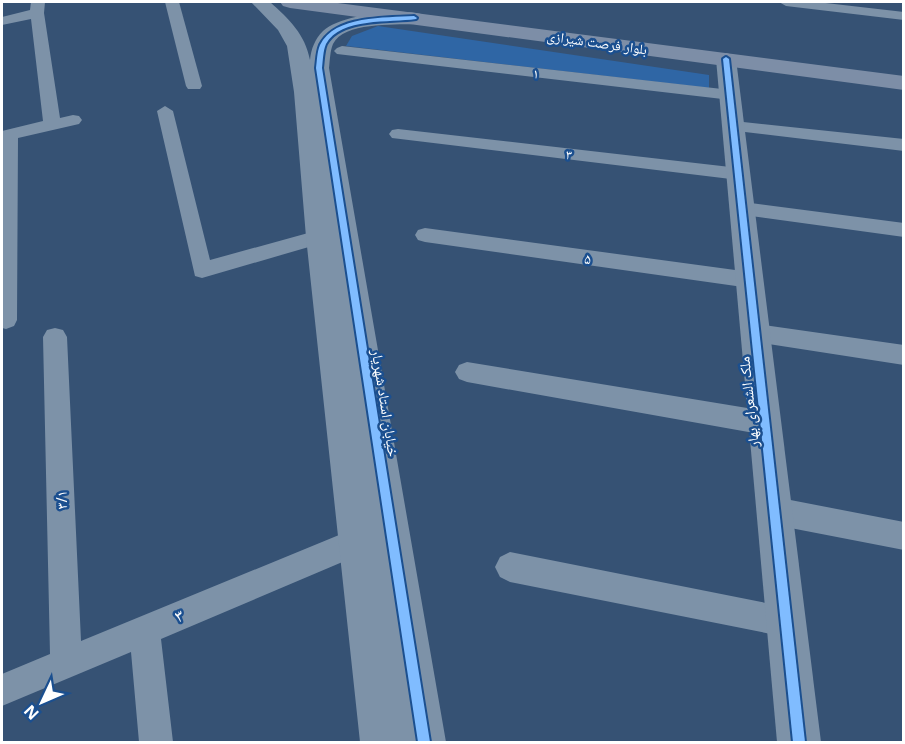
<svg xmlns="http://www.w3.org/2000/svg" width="905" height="744" font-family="'Noto Sans','Noto Naskh Arabic',sans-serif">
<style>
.green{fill:#2f66a5}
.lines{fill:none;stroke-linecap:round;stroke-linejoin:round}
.minor{fill:#7d92a8;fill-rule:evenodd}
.tertiary{fill:#7d92a8;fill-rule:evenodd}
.primary{fill:#7d8ea7;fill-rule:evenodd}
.cycleway-casing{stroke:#1b4f8f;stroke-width:4}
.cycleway{fill:#80bcff;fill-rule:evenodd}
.labels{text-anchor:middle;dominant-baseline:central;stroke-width:5;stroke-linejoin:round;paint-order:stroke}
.far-street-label{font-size:14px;fill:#fff;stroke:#1b4f8f}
.street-label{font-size:15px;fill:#fff;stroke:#1b4f8f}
.near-street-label{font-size:18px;fill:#fff;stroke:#1b4f8f}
</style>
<rect width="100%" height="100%" fill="#365274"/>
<polygon class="green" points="378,26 709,75 709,88 346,46 352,36"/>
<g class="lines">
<g class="minor">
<polygon points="31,2 45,2 44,13 60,118 73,115 79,116 82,120 79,124 18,138 17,320 14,326 6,329 2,328 2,131 43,121 31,19 2,25 2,17 30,10"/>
<polygon points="165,2 179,2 202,86 200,89 188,89 186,86"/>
<polygon points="779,2 817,2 904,12 904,20 786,6"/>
<polygon points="342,46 731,90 739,95 731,100 337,54 334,51 337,48"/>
<polygon points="165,106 173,111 210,260 319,230 326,232 329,237 326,242 202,278 195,276 157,111"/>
<polygon points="734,121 904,139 904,151 728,130 725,126 728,122"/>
<polygon points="398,129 739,168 746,170 748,174 746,178 739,180 392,138 389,134 392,130"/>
<polygon points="743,202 904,223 904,237 736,214 733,209 736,204"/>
<polygon points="425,228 750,272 758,274 761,280 758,286 750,288 425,242 418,240 415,235 418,230"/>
<polygon points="756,324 904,345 904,365 756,342 748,340 745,333 748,326"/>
<polygon points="55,328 63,330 67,337 81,641 356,528 366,532 370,542 366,552 161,639 173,742 139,742 131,652 2,706 2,674 50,654 43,337 47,330"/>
<polygon points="467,362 765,411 774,415 778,423 774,431 765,435 467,382 459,379 455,372 459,365"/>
<polygon points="775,497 904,522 904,550 775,525 765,521 761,511 765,501"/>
<polygon points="510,552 786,607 797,611 801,622 797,633 786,637 510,582 500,577 495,567 500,557"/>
</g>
<g class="tertiary">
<path d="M 251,2 L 270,2 C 289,19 305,34 310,60 C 311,49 315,39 323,31 C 341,15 398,8 421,14 L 423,18 L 421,22 L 414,24 C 393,25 344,22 333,44 C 330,51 330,60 329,68 L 446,742 L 360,742 L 306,237 L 294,92 L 287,46 L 278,30 Z"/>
<polygon points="726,53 733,55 736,59 821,742 777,742 716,59 719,55"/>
</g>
<polygon class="primary" points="280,2 330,2 904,76 904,90 290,8 283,6"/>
<g class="cycleway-casing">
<g id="cycleway">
<path d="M 414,16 L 417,18 L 416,19 C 390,23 341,17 326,44 C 323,51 323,60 322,68 L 430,742 L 418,742 L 316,68 C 317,61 317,52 320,45 C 335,15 385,18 414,16 Z"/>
<polygon points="726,57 729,59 805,742 793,742 723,59"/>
</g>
</g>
<use href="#cycleway" class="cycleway"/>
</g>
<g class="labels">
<g class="far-street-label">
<text transform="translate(597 42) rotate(8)">بلوار فرصت شیرازی</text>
<text transform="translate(536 73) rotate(7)">۱</text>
<text transform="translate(569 154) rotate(7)">۳</text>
</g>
<g class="street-label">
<text transform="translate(588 258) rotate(8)">۵</text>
<text transform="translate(748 402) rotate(-96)">ملک الشعرای بهار</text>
<text transform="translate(386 403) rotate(81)">خیابان استاد شهریار</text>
<text transform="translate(61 500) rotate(-92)">۳/۱</text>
</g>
<g class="near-street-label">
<text transform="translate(179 615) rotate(-22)">۳</text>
</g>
</g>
<rect width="905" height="744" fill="none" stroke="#ffffff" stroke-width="6"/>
<g transform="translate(42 702) rotate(226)" stroke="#1b4f8f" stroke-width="4.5" paint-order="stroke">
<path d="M0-4.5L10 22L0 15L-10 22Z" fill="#ffffff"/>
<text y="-9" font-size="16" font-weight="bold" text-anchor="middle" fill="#ffffff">N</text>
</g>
</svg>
